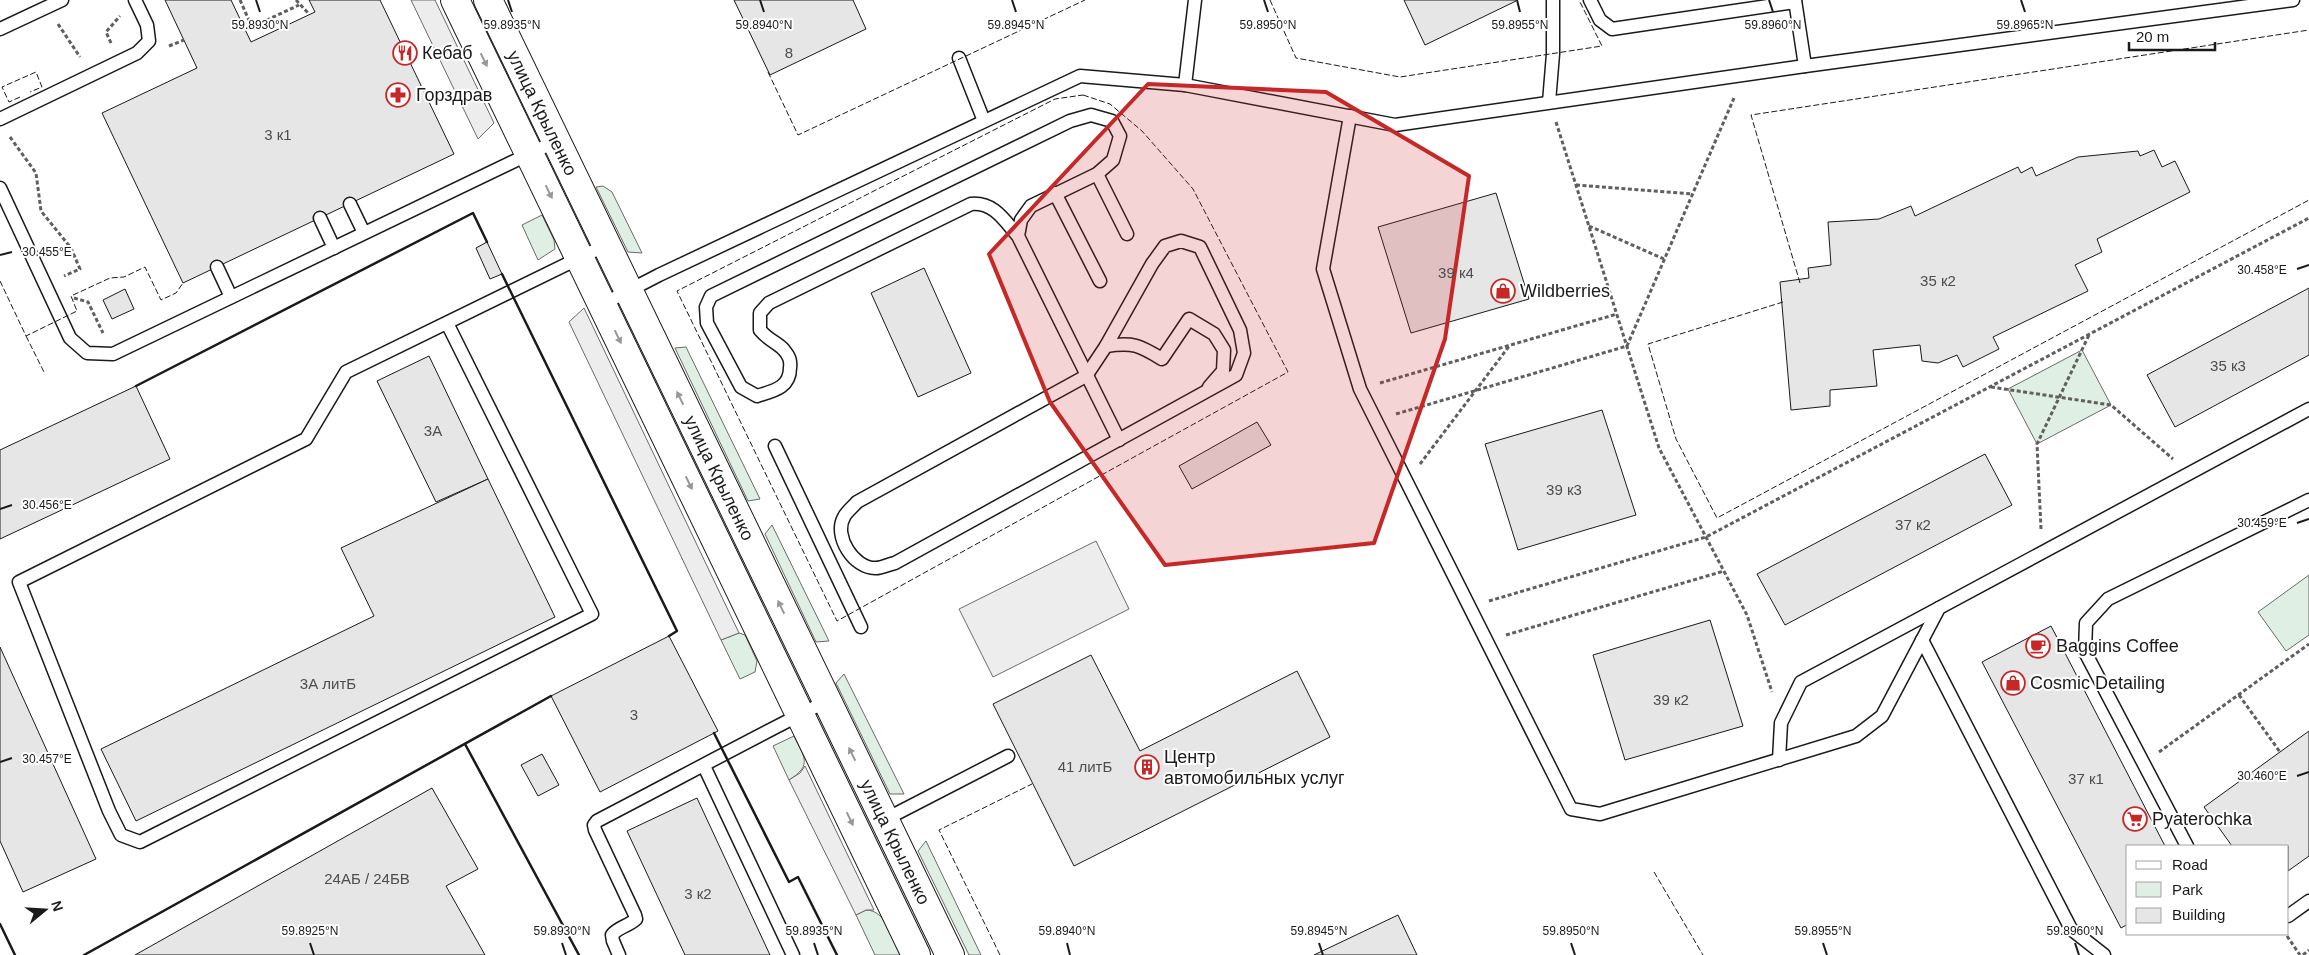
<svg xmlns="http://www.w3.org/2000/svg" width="2309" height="955" font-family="Arial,sans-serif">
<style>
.green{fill:#e0efe3;stroke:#6a6a6a}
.parking{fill:#ededed;stroke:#6a6a6a}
.building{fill:#e6e6e6;stroke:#1a1a1a}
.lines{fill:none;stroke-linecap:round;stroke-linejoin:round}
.lane-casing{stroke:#1a1a1a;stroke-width:15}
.secondary-casing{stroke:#1a1a1a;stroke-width:30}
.path{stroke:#5f5f5f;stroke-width:3;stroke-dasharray:4 2.5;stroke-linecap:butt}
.lane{stroke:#fff;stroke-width:12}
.secondary{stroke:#fff;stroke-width:28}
.fence{stroke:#1a1a1a;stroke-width:1;stroke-dasharray:6 2.5;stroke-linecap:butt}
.wall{stroke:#1a1a1a;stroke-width:2.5}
.oneway{fill:#989898}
.marked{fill:#c62828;fill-opacity:0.2;stroke:#c62828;stroke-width:4;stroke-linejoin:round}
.ticks{fill:none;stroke:#1a1a1a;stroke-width:2}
.labels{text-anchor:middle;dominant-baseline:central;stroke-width:4;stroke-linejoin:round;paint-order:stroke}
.number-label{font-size:15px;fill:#4d4d4d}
.poi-label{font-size:18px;fill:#1a1a1a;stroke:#fff;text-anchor:start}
.street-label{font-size:18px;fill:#1a1a1a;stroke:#fff}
.ticks-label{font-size:12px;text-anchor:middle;fill:#1a1a1a;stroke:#fff;stroke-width:4;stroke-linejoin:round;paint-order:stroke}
</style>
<rect width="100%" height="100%" fill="#fff"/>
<g class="green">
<polygon points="603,186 612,192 642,253 628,252 596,187"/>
<polygon points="542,215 554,240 555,249 538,260 522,225"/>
<polygon points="686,347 760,499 748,501 675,348"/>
<polygon points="2082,350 2111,405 2037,444 2008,389"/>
<polygon points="772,525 829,641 816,642 765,534"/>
<polygon points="2309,575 2309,635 2286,651 2258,612"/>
<polygon points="739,633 745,635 757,661 755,672 740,679 721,640"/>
<polygon points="844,674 904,794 890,794 836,683"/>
<path d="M 794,736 C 804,757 813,765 789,780 L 773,746 Z"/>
<polygon points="926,841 981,955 969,955 918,851"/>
<path d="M 866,910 C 886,910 893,939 900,955 L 875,955 L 856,915 Z"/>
</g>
<g class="parking">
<polygon points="411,0 435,0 494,123 478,139"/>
<polygon points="584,308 739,633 721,640 569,322"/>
<polygon points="1096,541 1129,609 993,677 959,609"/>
<polygon points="805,766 874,910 866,910 856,915 789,780 800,773"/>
</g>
<g class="building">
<polygon points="165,0 231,0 251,42 315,12 309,0 380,0 454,154 183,283 102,113 197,68"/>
<polygon points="734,0 853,0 866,29 770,75"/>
<polygon points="1404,0 1516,0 1516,1 1425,45"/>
<polygon points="2154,150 2162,167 2175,161 2190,192 2097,239 2102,252 2075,265 2088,291 1993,337 1999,349 1963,367 1957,355 1938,363 1922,361 1920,345 1873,350 1877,386 1830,390 1830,406 1791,410 1780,282 1809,278 1808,268 1831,265 1828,222 1879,219 1911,206 1915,216 2018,167 2021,173 2032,167 2036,176 2078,157 2138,151 2140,156"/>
<polygon points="1496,193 1529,299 1411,333 1378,227"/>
<polygon points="487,242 502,274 490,279 476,248"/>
<polygon points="924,268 971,373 918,397 871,293"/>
<polygon points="2309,288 2309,355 2175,427 2147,375"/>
<polygon points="125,289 134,309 112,319 103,300"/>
<polygon points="429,356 488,479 436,502 377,381"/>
<polygon points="136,386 170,459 0,539 0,450"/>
<polygon points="1602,410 1636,515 1518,550 1485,444"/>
<polygon points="1257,422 1271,445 1192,489 1179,466"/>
<polygon points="1985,454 2012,505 1785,625 1757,574"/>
<polygon points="488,479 555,617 136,821 101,749 374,616 341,548"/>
<polygon points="1710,620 1743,726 1625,760 1593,655"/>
<polygon points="2051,626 2165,846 2128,846 2128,924 2121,928 1982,662"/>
<polygon points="669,636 718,731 600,792 551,696"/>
<polygon points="0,647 96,859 23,892 0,841"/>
<polygon points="1091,655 1140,751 1297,671 1330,737 1074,866 993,704"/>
<polygon points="2309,731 2309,856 2288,871 2288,846 2232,846 2204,807"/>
<polygon points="542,754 559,785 538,796 521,765"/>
<polygon points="432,788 478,869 446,886 485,955 135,955"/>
<polygon points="697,798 770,955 685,955 627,831"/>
<polygon points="1398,915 1417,955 1314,955"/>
</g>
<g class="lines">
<g class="lane-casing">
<g id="lane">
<polyline points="1590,0 1600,20 1612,29 1795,2"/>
<polyline points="1795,0 1805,66"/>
<polyline points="0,29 62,0"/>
<polyline points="959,58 984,121"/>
<polyline points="1185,85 1195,0"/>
<polyline points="1549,102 1553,54 1553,0"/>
<polyline points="1350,116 1323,269 1360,389 1571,809 1600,814 1856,736 1882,716 1939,608 2309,409"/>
<polyline points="0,119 137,53 149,41 147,25 135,0"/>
<polyline points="1097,174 1127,234"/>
<polyline points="0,188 70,338 87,353 113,354 556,141"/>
<polyline points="1055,193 1100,281"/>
<polyline points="350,204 364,233"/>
<polyline points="320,218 334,248"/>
<path d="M 1018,236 L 1021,220 L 1031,206 L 1097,174 L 1113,160 L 1120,136 L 1112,121 L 1091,115 L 1070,121 L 711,296 L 706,307 L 707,323 L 741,387 L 757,396 C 773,391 790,388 790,368 C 791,360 789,356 784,350 C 777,342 769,341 760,330 L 760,313 L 769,303 L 971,204 C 994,202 1004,220 1018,236 L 1119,440"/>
<path d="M 1181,241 L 1200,247 L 1240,330 L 1244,353 L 1236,375 L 895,563 C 889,564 882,568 876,568 C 854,569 833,536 844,517 C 846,512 853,507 857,502 L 1086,376 L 1106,346 L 1152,264 L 1165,246 Z"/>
<polyline points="217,267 231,297"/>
<polyline points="603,304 659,275 1080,76 1185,85 1395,125 1805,66 2293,0"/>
<polyline points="447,323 592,614 140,842 121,835 109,811 19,582 306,439 346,372 606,245"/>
<path d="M 1106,346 C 1133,342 1139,345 1162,359 L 1189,319 L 1214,334 L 1224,350 L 1223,371 L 1209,387"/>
<polyline points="775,446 861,627"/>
<polyline points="1922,640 2071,929 2104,955"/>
<polyline points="1779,760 1781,723 1801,682 1939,608"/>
<polyline points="704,766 793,955"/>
<polyline points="884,820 1008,756"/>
<polyline points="2187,846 2085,652 2086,623 2108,599 2309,500"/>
<polyline points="2288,916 2309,901"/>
<path d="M 619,955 L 613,941 L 612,935 C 618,927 629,926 636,919 L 635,915 L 595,830 L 594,825 L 597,821 C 674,781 749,740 827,701"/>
</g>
</g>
<g class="secondary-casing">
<g id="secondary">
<polyline points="455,0 916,955"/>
<polyline points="488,0 950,955"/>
</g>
</g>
<g class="path">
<polyline points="240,0 252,27 299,5"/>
<polyline points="296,0 309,14"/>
<polyline points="58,24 80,57"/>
<polyline points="111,43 106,32 120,16"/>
<polyline points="169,46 184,40"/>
<polyline points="1556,122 1659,448 1747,615 1772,692"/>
<polyline points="10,137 36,173 41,211 71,248 80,269 64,276"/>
<polyline points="1576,185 1692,194"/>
<polyline points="1589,226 1664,259"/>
<polyline points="74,298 88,302 103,333"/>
<polyline points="1380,383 1617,314"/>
<polyline points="1991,387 2111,405 2173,459"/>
<polyline points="1396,414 1627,346 1734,98"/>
<polyline points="1420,464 1510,345"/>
<polyline points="2041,529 2037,444 2089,335"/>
<polyline points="1489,601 1706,537 2309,218"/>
<polyline points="1506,635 1724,571"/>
<polyline points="2239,695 2280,752"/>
<polyline points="2159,752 2309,644"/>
<polyline points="2287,936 2300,955"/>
<polyline points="2303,955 2309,950"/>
</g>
<use href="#lane" class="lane"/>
<use href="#secondary" class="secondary"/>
<g class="fence">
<polyline points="1270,0 1296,58 1400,77 1602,46 1579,0"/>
<polyline points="768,72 798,135 1085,0"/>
<polygon points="1083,95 1110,104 1142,131 1193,189 1288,372 837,621 677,291 1055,99"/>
<polyline points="20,97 9,102 2,87 36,72 42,87 30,92"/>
<polyline points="0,281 26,336 77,311 71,296 110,278 124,277 145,267 161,300 176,293 183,283"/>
<polyline points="1800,283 1751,115 2309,30"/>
<polyline points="1783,302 1648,344 1676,439 1717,518 2309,200"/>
<polyline points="26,336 44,372"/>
<polyline points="1654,872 1703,955"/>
<polyline points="1000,955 939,830 1032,784"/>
</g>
<g class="wall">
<polyline points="502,274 677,631 669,636"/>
<polyline points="136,386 473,213 487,242"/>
<polyline points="714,733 789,882 798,877 837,955"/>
<polyline points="465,744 579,955"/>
<polyline points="0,924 15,955"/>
<polyline points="84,955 551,696"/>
</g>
</g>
<defs><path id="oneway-solid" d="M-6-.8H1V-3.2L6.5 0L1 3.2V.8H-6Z" transform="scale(1.25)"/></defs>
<g class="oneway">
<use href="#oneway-solid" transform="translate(484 60) rotate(64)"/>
<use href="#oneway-solid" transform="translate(549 192) rotate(64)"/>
<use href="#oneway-solid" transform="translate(618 337) rotate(64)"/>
<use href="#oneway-solid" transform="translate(680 398) rotate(-116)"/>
<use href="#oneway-solid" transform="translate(689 483) rotate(64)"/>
<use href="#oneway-solid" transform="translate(781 607) rotate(-116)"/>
<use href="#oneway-solid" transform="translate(852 754) rotate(-116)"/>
<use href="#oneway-solid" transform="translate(850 819) rotate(64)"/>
</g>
<path class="marked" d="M 1148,84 L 1326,92 L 1469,176 L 1445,339 L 1374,543 L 1165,565 L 1050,402 L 989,254 Z"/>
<path class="ticks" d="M 256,0 L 260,12M 508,0 L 512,12M 760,0 L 764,12M 1012,0 L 1016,12M 1264,0 L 1268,12M 1517,0 L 1520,12M 1769,0 L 1773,12M 2021,0 L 2025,12M 0,255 L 12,252M 2297,269 L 2309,265M 0,509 L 12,505M 2297,523 L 2309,519M 0,762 L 12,758M 2297,776 L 2309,772M 310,943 L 314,955M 562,943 L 566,955M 814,943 L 818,955M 1067,943 L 1070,955M 1319,943 L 1323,955M 1571,943 L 1575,955M 1823,943 L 1827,955M 2075,943 L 2079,955"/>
<defs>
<g id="restaurant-ring" transform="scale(1.25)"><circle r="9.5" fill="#fff" stroke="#c62828" stroke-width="1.5"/><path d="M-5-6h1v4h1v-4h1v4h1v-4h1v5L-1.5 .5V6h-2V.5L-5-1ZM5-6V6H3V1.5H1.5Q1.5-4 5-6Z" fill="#c62828"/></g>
<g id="pharmacy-ring" transform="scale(1.25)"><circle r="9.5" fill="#fff" stroke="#c62828" stroke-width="1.5"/><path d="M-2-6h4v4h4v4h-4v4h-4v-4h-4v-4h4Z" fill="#c62828"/></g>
<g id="shop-ring" transform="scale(1.25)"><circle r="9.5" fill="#fff" stroke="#c62828" stroke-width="1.5"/><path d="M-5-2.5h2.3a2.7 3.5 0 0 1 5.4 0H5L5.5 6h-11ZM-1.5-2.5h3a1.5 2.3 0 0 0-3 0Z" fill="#c62828"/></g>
<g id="cafe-ring" transform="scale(1.25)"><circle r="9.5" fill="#fff" stroke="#c62828" stroke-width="1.5"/><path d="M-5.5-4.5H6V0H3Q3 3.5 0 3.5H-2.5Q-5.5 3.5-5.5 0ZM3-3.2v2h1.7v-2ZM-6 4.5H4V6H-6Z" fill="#c62828"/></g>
<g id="building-ring" transform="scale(1.25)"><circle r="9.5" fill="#fff" stroke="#c62828" stroke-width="1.5"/><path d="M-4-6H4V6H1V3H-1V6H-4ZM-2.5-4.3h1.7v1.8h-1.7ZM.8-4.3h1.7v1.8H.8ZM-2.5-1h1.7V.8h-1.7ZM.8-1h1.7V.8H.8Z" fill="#c62828"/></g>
<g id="supermarket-ring" transform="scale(1.25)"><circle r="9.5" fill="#fff" stroke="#c62828" stroke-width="1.5"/><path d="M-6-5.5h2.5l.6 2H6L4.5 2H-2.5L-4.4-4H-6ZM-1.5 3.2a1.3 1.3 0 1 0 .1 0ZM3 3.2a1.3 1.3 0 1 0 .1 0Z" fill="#c62828"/></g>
</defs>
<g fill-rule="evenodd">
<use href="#restaurant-ring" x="405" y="53"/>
<use href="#pharmacy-ring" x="398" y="95"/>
<use href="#shop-ring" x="1503" y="291"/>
<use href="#cafe-ring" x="2038" y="646"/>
<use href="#shop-ring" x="2013" y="683"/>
<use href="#building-ring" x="1147" y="767"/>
<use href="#supermarket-ring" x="2135" y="819"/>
</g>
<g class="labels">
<g class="number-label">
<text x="789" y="52">8</text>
<text x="278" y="134">3 к1</text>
<text x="1456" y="272">39 к4</text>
<text x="1938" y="280">35 к2</text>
<text x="2228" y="365">35 к3</text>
<text x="433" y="430">3А</text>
<text x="1564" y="489">39 к3</text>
<text x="1913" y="524">37 к2</text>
<text x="328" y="683">3А литБ</text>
<text x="1671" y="699">39 к2</text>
<text x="634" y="714">3</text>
<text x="1085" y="766">41 литБ</text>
<text x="2086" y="778">37 к1</text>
<text x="367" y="878">24АБ / 24БВ</text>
<text x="698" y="893">3 к2</text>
</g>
<g class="poi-label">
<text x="422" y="53">Кебаб</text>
<text x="416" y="95">Горздрав</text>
<text x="1520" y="291">Wildberries</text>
<text x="2056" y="646">Baggins Coffee</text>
<text x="2030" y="683">Cosmic Detailing</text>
<text x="1164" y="757">Центр<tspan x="1164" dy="21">автомобильных услуг</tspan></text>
<text x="2152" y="819">Pyaterochka</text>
</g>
<g class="street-label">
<text transform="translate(542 113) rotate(64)">улица Крыленко</text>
<text transform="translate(719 478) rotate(64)">улица Крыленко</text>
<text transform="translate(895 842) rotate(64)">улица Крыленко</text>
</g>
</g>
<g class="ticks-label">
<text x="260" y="29">59.8930°N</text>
<text x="512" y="29">59.8935°N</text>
<text x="764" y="29">59.8940°N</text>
<text x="1016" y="29">59.8945°N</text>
<text x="1268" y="29">59.8950°N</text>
<text x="1520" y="29">59.8955°N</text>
<text x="1773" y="29">59.8960°N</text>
<text x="2025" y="29">59.8965°N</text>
<text x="47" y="256">30.455°E</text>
<text x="2262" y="274">30.458°E</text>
<text x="47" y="509">30.456°E</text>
<text x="2262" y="527">30.459°E</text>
<text x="47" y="763">30.457°E</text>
<text x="2262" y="780">30.460°E</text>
<text x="310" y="935">59.8925°N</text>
<text x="562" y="935">59.8930°N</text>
<text x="814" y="935">59.8935°N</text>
<text x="1067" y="935">59.8940°N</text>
<text x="1319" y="935">59.8945°N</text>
<text x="1571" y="935">59.8950°N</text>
<text x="1823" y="935">59.8955°N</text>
<text x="2075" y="935">59.8960°N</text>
</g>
<rect x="2126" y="845" width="162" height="90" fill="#ffffff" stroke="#a3a3a3"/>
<rect x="2136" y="861" width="25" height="8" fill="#ffffff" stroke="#a3a3a3"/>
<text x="2172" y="870" font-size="15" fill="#1a1a1a">Road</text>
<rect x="2136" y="882" width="25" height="15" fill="#e0efe3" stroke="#a3a3a3"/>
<text x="2172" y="895" font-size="15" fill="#1a1a1a">Park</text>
<rect x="2136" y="908" width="25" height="15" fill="#e6e6e6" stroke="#a3a3a3"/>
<text x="2172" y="920" font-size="15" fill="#1a1a1a">Building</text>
<g transform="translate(45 910) rotate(72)" stroke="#ffffff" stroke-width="4" paint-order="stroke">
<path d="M0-4L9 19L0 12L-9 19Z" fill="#1a1a1a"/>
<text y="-8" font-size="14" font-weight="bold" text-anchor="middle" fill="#1a1a1a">N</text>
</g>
<path d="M2129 42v8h86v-8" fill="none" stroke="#1a1a1a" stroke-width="2.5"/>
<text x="2136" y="42" font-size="15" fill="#1a1a1a" stroke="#ffffff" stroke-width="4" paint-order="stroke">20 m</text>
</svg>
